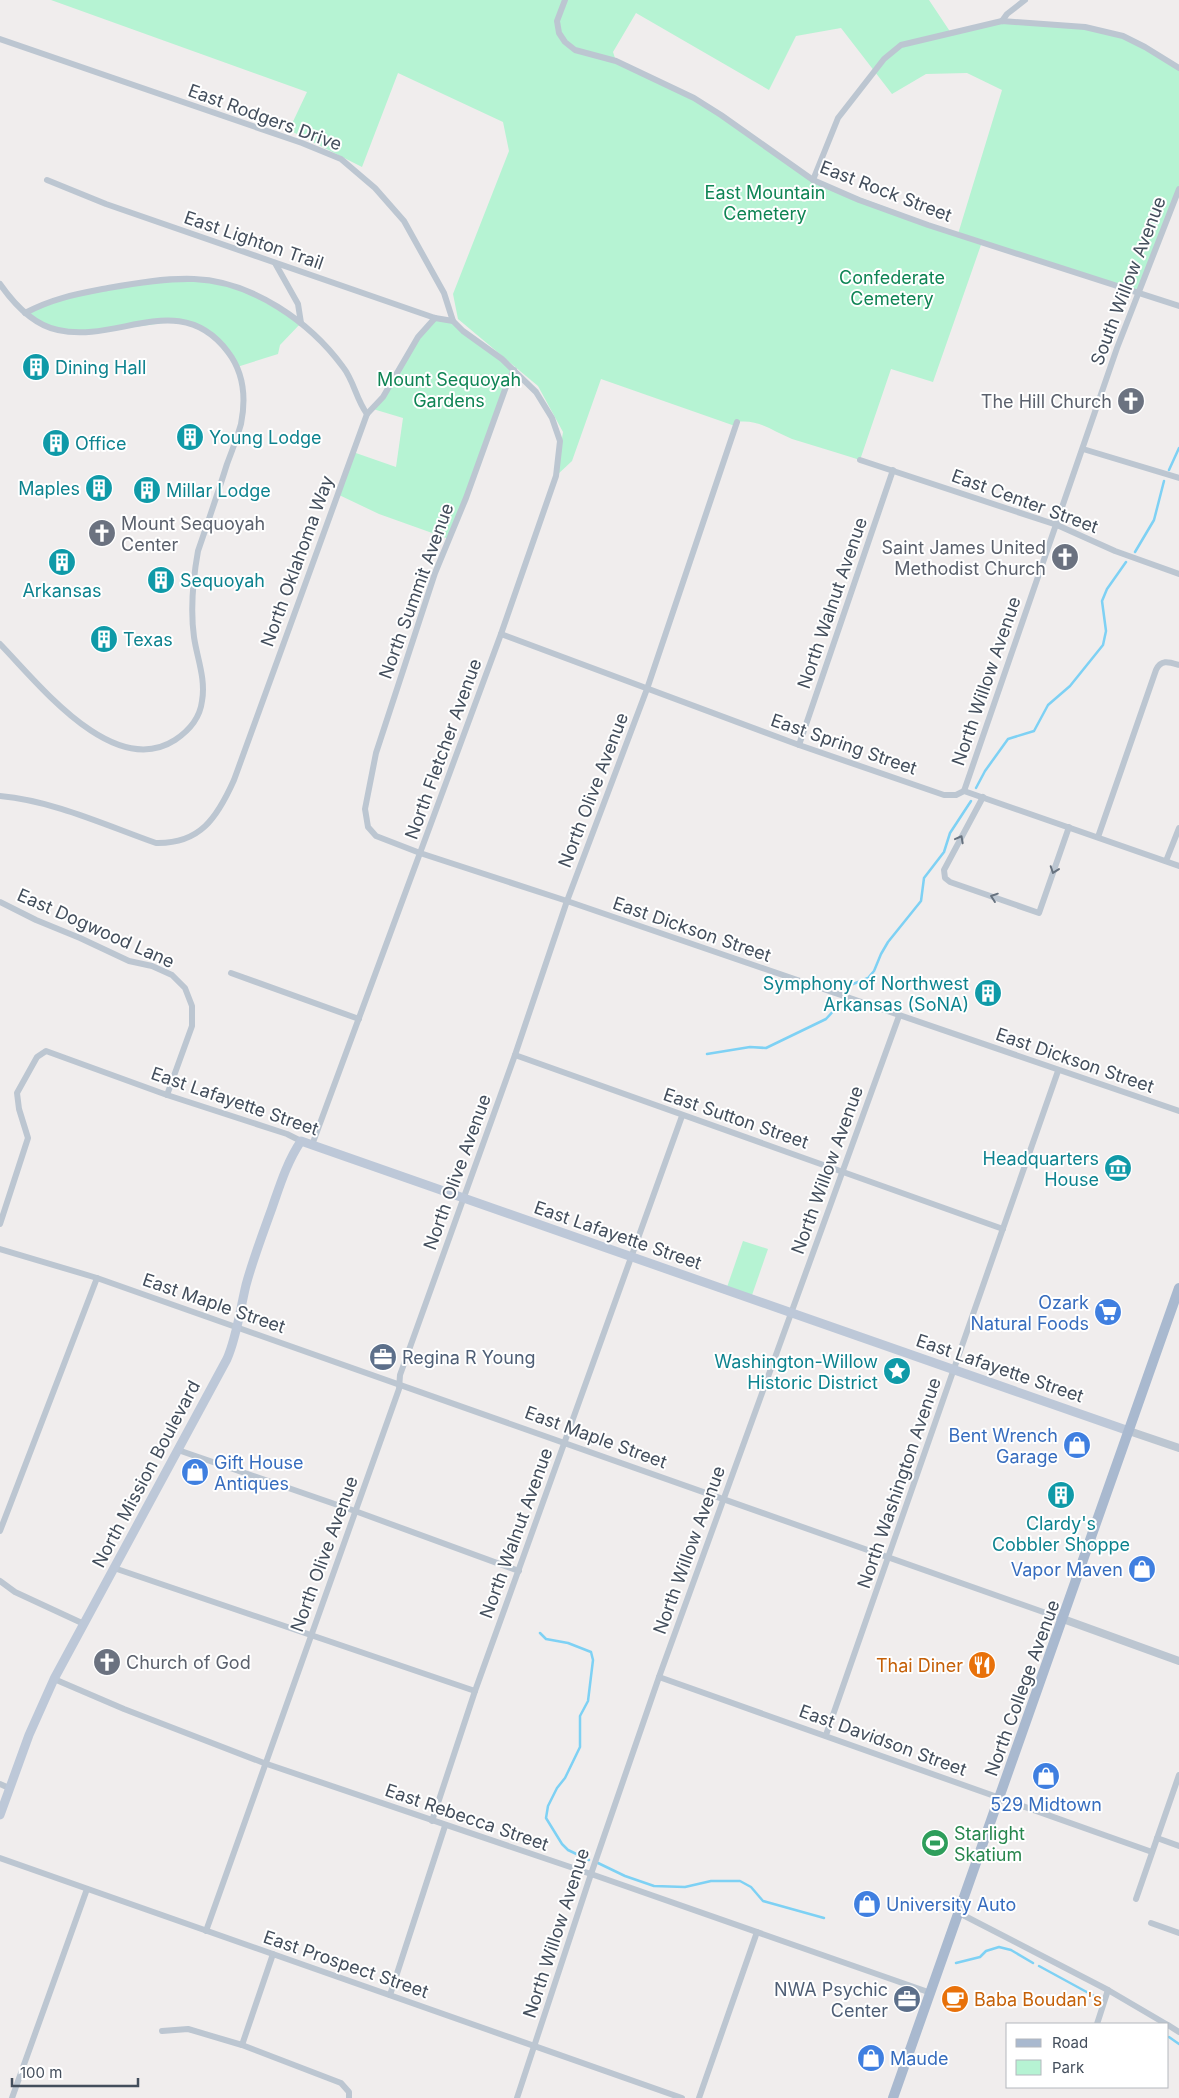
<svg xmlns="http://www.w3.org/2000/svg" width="1179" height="2098" font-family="Inter,sans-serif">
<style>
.green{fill:#b6f3d3;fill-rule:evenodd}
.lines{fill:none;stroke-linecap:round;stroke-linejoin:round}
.stream{stroke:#7ed1f4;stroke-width:2.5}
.minor{stroke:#bcc6d1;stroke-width:6}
.tertiary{stroke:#bcc6d1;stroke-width:8}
.secondary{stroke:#bdc8d8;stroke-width:9}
.primary{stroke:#a9b9cf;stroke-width:10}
.oneway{stroke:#67727f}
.labels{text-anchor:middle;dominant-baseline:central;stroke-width:4;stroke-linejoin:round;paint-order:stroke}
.street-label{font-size:18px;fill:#434e5c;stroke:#fff}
.park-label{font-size:18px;fill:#0e8454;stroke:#fff}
.culture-label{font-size:18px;fill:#0d838f;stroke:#fff;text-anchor:start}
.worship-label{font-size:18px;fill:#5b616d;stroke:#fff;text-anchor:end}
.shop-label{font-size:18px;fill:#366cbe;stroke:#fff;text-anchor:end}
.service-label{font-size:18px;fill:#4e5e75;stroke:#fff;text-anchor:start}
.food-label{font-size:18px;fill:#c56008;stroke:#fff;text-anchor:end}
.leisure-label{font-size:18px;fill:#27864d;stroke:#fff;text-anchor:start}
</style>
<rect width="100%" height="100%" fill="#f0eded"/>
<g class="green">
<path d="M 51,0 L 929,0 L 951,33 L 1002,21 L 1085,27 L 1123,36 L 1179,68 L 1179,189 L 1140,292 L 982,242 L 933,382 L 891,369 L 860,460 C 838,453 815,446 792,439 C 772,431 759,419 737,422 L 735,426 L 601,379 L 572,461 L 556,476 L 563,432 L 538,386 L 458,319 L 453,294 L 509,151 L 503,122 L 398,73 L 362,167 L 289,130 L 307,92 ZM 636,13 L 769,90 L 796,36 L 841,28 L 892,94 L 926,74 L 967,73 L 1002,90 L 958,234 L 813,180 L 694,98 L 616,61 L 613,52 Z"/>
<polygon points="196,279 242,289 301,323 280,345 278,354 237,367 208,332 178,321 97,332 57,330 25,313 47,302 135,283"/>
<polygon points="435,318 453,321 514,370 449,539 379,514 337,494 353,452 396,467 403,418 373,409 418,337"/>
<polygon points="743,1241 768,1249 751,1298 726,1290"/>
</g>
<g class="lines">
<g class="stream">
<polyline points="1169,470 1179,448"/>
<polyline points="1135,552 1154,520 1164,481"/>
<polyline points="976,788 985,771 1008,739 1034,731 1048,705 1070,686 1103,645 1106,631 1102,601 1107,589 1126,562"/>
<polyline points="848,986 868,978 874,971 881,954 888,942 921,901 924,878 944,852 950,833 971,801"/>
<polyline points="707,1054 750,1047 766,1048 826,1019 837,1007"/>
<polyline points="540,1633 546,1639 568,1643 591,1652 593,1660 588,1701 580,1716 580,1747 565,1778 557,1788 548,1806 546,1818 562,1844 568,1850 589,1860"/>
<polyline points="598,1863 625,1876 654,1886 685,1887 711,1881 740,1881 751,1887 763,1901 824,1918"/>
<polyline points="956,1963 980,1957 986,1951 999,1947 1011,1950 1033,1963"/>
<polyline points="1039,1966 1094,1996"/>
<polyline points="1169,2037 1179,2044"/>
</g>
<g class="minor">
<polyline points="565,0 557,21 559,33 565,42 575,50 616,61 694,98 721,115 813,180 859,200 928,225 1179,306"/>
<polyline points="1002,21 1007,14 1025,0"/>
<polyline points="0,39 302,143 341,159 375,188 404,221 444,293 453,321 463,331 502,359 536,392 552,418 560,441 556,476 501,634 312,1145"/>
<polyline points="47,180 106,204 435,318 453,321"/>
<polyline points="813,180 838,118 884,59 901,45 1002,21 1085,27 1123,36 1145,47 1179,68"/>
<polyline points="275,263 298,304 301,323"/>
<path d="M 0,284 C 14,304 33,325 58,330 C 118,344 180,288 228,352 C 244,373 246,399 241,424 C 237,438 232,451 227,464 C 218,493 208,522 198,551 C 193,579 190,608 194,637 C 197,658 206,679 202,701 C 200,718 190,730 175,740 C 113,780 38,683 0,644"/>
<path d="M 25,313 C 53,298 77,294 108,288 C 136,283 166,278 194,279 C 252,281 310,322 343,367 C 354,381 356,399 367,414"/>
<polyline points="514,370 507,384 466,498 435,573 376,753 365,809 368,827 376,836 420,853 567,901 1179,1111"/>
<polyline points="1083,449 1179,478"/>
<polyline points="860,460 1057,525 1115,551 1179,574"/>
<polyline points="501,634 799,745 944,795 956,795 964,791 1179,866"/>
<polyline points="799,745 893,470"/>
<polyline points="964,791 1117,348 1179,189"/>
<path d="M 0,796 C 54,801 105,825 156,843 C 200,844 217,818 234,780 L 367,414 L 383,397 L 418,337 L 435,318"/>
<polyline points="983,797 944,870 945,878 950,882 1039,913 1069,827"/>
<path d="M 1098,837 L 1156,670 C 1161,659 1169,662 1179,665"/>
<polyline points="1166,861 1179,828"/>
<polyline points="0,902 36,920 80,938 129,961 152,966 172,975 185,988 192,1006 192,1026 167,1095"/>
<polyline points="231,973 359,1019"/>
<polyline points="515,1055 1003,1229"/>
<polyline points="0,1224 28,1138 19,1109 17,1093 37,1057 46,1051 167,1095 287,1134 301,1141"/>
<polyline points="0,1249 97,1278 1063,1619"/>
<polyline points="178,1450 355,1511 519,1571"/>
<polyline points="0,1531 97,1278"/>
<polyline points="114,1568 475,1691"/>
<polyline points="0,1581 15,1592 84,1624"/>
<polyline points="659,1677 1152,1852"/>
<polyline points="54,1679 124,1709 264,1763 591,1874 931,1993"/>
<polyline points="826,1735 1058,1071"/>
<polyline points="0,1784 9,1788"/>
<polyline points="432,1821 475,1691 682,1116"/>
<polyline points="1157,1838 1179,1846"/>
<polyline points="0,1858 682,2098"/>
<polyline points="1136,1899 1179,1775"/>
<polyline points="959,1913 1108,1990 1166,2024"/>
<polyline points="1151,1923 1179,1933"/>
<polyline points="206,1931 399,1389 400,1375 515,1055 567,901 647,689 737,422"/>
<polyline points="390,1995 445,1826"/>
<polyline points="1097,2024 1108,1990"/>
<polyline points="1168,2025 1179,2032"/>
<polyline points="162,2031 188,2029 242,2045 341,2083 349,2092 349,2098"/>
<polyline points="242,2045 273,1954"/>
<polyline points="12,2098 87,1889"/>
<polyline points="517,2098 591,1874 659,1677 899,1016"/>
<polyline points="699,2098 757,1932"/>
</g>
<g class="tertiary">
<polyline points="1129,1431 1179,1448"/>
<polyline points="1063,1619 1179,1661"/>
</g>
<path class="secondary" d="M 0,1815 L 29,1735 L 54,1679 L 227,1359 C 237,1336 240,1310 246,1285 C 253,1259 263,1233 272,1208 C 280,1185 287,1162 301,1141 L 1129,1431"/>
<polyline class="primary" points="893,2098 1179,1288"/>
</g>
<defs><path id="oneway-chevron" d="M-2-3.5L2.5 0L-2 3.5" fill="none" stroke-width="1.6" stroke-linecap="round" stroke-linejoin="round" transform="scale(1.25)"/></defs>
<g class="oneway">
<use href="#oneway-chevron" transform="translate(960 839) rotate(-62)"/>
<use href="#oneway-chevron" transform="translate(1054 870) rotate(109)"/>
<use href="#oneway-chevron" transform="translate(994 897) rotate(-161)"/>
</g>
<defs>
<g id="building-disc" transform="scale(1.4375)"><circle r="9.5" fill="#0f9aa8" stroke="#fff"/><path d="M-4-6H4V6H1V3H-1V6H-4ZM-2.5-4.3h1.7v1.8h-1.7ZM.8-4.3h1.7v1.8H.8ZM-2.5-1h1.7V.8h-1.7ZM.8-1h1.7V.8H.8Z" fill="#fff"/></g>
<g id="church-disc" transform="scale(1.4375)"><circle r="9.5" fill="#6b7280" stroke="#fff"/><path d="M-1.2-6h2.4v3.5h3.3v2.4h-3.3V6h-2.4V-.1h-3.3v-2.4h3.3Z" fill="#fff"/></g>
<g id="museum-disc" transform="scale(1.4375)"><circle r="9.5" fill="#0f9aa8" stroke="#fff"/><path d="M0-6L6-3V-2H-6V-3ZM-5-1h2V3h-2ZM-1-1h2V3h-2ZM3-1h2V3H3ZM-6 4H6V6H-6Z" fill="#fff"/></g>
<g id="supermarket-disc" transform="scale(1.4375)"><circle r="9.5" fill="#3f7fe0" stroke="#fff"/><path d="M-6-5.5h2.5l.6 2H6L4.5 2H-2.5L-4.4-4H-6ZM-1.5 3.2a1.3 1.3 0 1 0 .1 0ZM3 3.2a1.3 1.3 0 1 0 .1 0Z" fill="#fff"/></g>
<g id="office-disc" transform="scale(1.4375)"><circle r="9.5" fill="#5c6f8a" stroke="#fff"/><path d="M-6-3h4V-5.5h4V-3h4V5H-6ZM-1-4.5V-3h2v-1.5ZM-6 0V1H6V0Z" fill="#fff"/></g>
<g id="sight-disc" transform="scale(1.4375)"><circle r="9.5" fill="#0f9aa8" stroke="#fff"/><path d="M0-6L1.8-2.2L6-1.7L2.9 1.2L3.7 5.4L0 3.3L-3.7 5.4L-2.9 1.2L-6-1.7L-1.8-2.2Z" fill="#fff"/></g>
<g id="shop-disc" transform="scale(1.4375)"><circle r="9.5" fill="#3f7fe0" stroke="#fff"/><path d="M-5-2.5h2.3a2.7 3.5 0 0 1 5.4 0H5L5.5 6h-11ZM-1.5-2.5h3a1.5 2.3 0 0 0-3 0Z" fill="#fff"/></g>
<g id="restaurant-disc" transform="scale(1.4375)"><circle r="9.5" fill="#e8710a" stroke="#fff"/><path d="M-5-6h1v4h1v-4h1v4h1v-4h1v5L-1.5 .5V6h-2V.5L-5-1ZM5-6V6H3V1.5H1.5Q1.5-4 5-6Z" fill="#fff"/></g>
<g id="stadium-disc" transform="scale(1.4375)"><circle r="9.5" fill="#2e9e5b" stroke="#fff"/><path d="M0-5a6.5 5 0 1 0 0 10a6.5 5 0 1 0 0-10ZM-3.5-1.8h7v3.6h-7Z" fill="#fff"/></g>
<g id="cafe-disc" transform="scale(1.4375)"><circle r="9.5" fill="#e8710a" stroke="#fff"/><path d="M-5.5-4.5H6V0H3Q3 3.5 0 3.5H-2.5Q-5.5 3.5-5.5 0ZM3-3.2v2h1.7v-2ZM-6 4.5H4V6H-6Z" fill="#fff"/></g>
</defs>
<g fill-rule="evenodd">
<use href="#building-disc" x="36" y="367"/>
<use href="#church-disc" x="1131" y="401"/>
<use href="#building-disc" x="190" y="437"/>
<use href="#building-disc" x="56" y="443"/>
<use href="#building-disc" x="99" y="488"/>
<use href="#building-disc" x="147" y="490"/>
<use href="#church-disc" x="102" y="533"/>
<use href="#church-disc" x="1065" y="557"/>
<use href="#building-disc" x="62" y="562"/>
<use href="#building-disc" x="161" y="580"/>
<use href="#building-disc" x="104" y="639"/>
<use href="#building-disc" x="988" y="993"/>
<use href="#museum-disc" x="1118" y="1168"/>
<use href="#supermarket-disc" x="1108" y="1312"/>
<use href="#office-disc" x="383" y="1357"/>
<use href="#sight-disc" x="897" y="1371"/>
<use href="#shop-disc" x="1077" y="1445"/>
<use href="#shop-disc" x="195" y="1472"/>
<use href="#building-disc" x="1061" y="1495"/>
<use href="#shop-disc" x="1142" y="1569"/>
<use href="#church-disc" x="107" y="1662"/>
<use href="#restaurant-disc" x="982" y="1665"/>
<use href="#shop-disc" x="1046" y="1776"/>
<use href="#stadium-disc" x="935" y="1843"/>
<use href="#shop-disc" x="867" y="1904"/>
<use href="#office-disc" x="907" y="1999"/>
<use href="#cafe-disc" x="955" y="1999"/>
<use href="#shop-disc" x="871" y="2058"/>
</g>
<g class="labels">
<g class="street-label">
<text transform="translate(265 117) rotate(20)">East Rodgers Drive</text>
<text transform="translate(886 191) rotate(21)">East Rock Street</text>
<text transform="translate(254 240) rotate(19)">East Lighton Trail</text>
<text transform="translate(1128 281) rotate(-69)">South Willow Avenue</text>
<text transform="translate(1025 501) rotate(20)">East Center Street</text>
<text transform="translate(297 561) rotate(-70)">North Oklahoma Way</text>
<text transform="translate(416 591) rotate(-70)">North Summit Avenue</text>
<text transform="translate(832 603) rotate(-71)">North Walnut Avenue</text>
<text transform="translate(986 681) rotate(-71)">North Willow Avenue</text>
<text transform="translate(844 744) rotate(19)">East Spring Street</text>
<text transform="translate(443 749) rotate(-70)">North Fletcher Avenue</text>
<text transform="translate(593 790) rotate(-69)">North Olive Avenue</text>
<text transform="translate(96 928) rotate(24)">East Dogwood Lane</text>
<text transform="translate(692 929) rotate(19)">East Dickson Street</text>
<text transform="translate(1075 1060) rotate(19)">East Dickson Street</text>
<text transform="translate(235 1101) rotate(19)">East Lafayette Street</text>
<text transform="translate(736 1118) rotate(19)">East Sutton Street</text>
<text transform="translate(827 1170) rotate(-70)">North Willow Avenue</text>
<text transform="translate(457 1172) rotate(-70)">North Olive Avenue</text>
<text transform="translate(618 1235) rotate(19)">East Lafayette Street</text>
<text transform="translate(214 1303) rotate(19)">East Maple Street</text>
<text transform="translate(1000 1368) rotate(19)">East Lafayette Street</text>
<text transform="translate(596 1437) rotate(20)">East Maple Street</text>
<text transform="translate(146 1474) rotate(-62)">North Mission Boulevard</text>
<text transform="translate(899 1483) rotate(-71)">North Washington Avenue</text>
<text transform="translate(516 1533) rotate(-70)">North Walnut Avenue</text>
<text transform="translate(689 1550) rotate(-70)">North Willow Avenue</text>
<text transform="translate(324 1554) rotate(-70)">North Olive Avenue</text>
<text transform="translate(1022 1688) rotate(-70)">North College Avenue</text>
<text transform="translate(883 1740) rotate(20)">East Davidson Street</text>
<text transform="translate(467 1817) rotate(19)">East Rebecca Street</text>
<text transform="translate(556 1933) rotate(-72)">North Willow Avenue</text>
<text transform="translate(346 1964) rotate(19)">East Prospect Street</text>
</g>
<g class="park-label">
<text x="765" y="192">East Mountain<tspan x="765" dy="21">Cemetery</tspan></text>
<text x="892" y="277">Confederate<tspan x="892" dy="21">Cemetery</tspan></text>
<text x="449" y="379">Mount Sequoyah<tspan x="449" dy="21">Gardens</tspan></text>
</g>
<g class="culture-label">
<text x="55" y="367">Dining Hall</text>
<text x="209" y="437">Young Lodge</text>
<text x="75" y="443">Office</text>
<text x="80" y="488" text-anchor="end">Maples</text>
<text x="166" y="490">Millar Lodge</text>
<text x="180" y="580">Sequoyah</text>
<text x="62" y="590" text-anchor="middle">Arkansas</text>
<text x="123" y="639">Texas</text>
<text x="969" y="983" text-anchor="end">Symphony of Northwest<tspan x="969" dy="21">Arkansas (SoNA)</tspan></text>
<text x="1099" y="1158" text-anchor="end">Headquarters<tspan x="1099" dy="21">House</tspan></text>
<text x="878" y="1361" text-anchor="end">Washington-Willow<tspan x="878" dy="21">Historic District</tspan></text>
<text x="1061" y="1523" text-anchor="middle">Clardy's<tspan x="1061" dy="21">Cobbler Shoppe</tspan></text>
</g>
<g class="worship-label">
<text x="1112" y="401">The Hill Church</text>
<text x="121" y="523" text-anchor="start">Mount Sequoyah<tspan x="121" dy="21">Center</tspan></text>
<text x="1046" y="547">Saint James United<tspan x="1046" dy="21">Methodist Church</tspan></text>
<text x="126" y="1662" text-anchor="start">Church of God</text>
</g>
<g class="shop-label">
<text x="1089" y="1302">Ozark<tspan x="1089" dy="21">Natural Foods</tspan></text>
<text x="1058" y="1435">Bent Wrench<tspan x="1058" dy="21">Garage</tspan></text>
<text x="214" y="1462" text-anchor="start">Gift House<tspan x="214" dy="21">Antiques</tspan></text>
<text x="1123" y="1569">Vapor Maven</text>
<text x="1046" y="1804" text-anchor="middle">529 Midtown</text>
<text x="886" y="1904" text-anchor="start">University Auto</text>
<text x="890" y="2058" text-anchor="start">Maude</text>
</g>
<g class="service-label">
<text x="402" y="1357">Regina R Young</text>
<text x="888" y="1989" text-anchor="end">NWA Psychic<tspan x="888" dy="21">Center</tspan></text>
</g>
<g class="food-label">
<text x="963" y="1665">Thai Diner</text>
<text x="974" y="1999" text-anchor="start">Baba Boudan's</text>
</g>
<g class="leisure-label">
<text x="954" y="1833">Starlight<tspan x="954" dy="21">Skatium</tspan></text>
</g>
</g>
<rect x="1006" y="2023" width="162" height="65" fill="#ffffff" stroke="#b4b8be"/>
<rect x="1016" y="2039" width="25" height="8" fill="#a9b9cf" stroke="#b4b8be"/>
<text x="1052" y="2048" font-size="15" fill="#434e5c">Road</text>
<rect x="1016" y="2060" width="25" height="15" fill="#b6f3d3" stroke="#b4b8be"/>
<text x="1052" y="2073" font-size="15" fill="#434e5c">Park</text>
<path d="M12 2078v8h126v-8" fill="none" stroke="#434e5c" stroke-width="2.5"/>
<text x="20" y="2078" font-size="15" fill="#434e5c" stroke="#ffffff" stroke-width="4" paint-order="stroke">100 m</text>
</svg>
